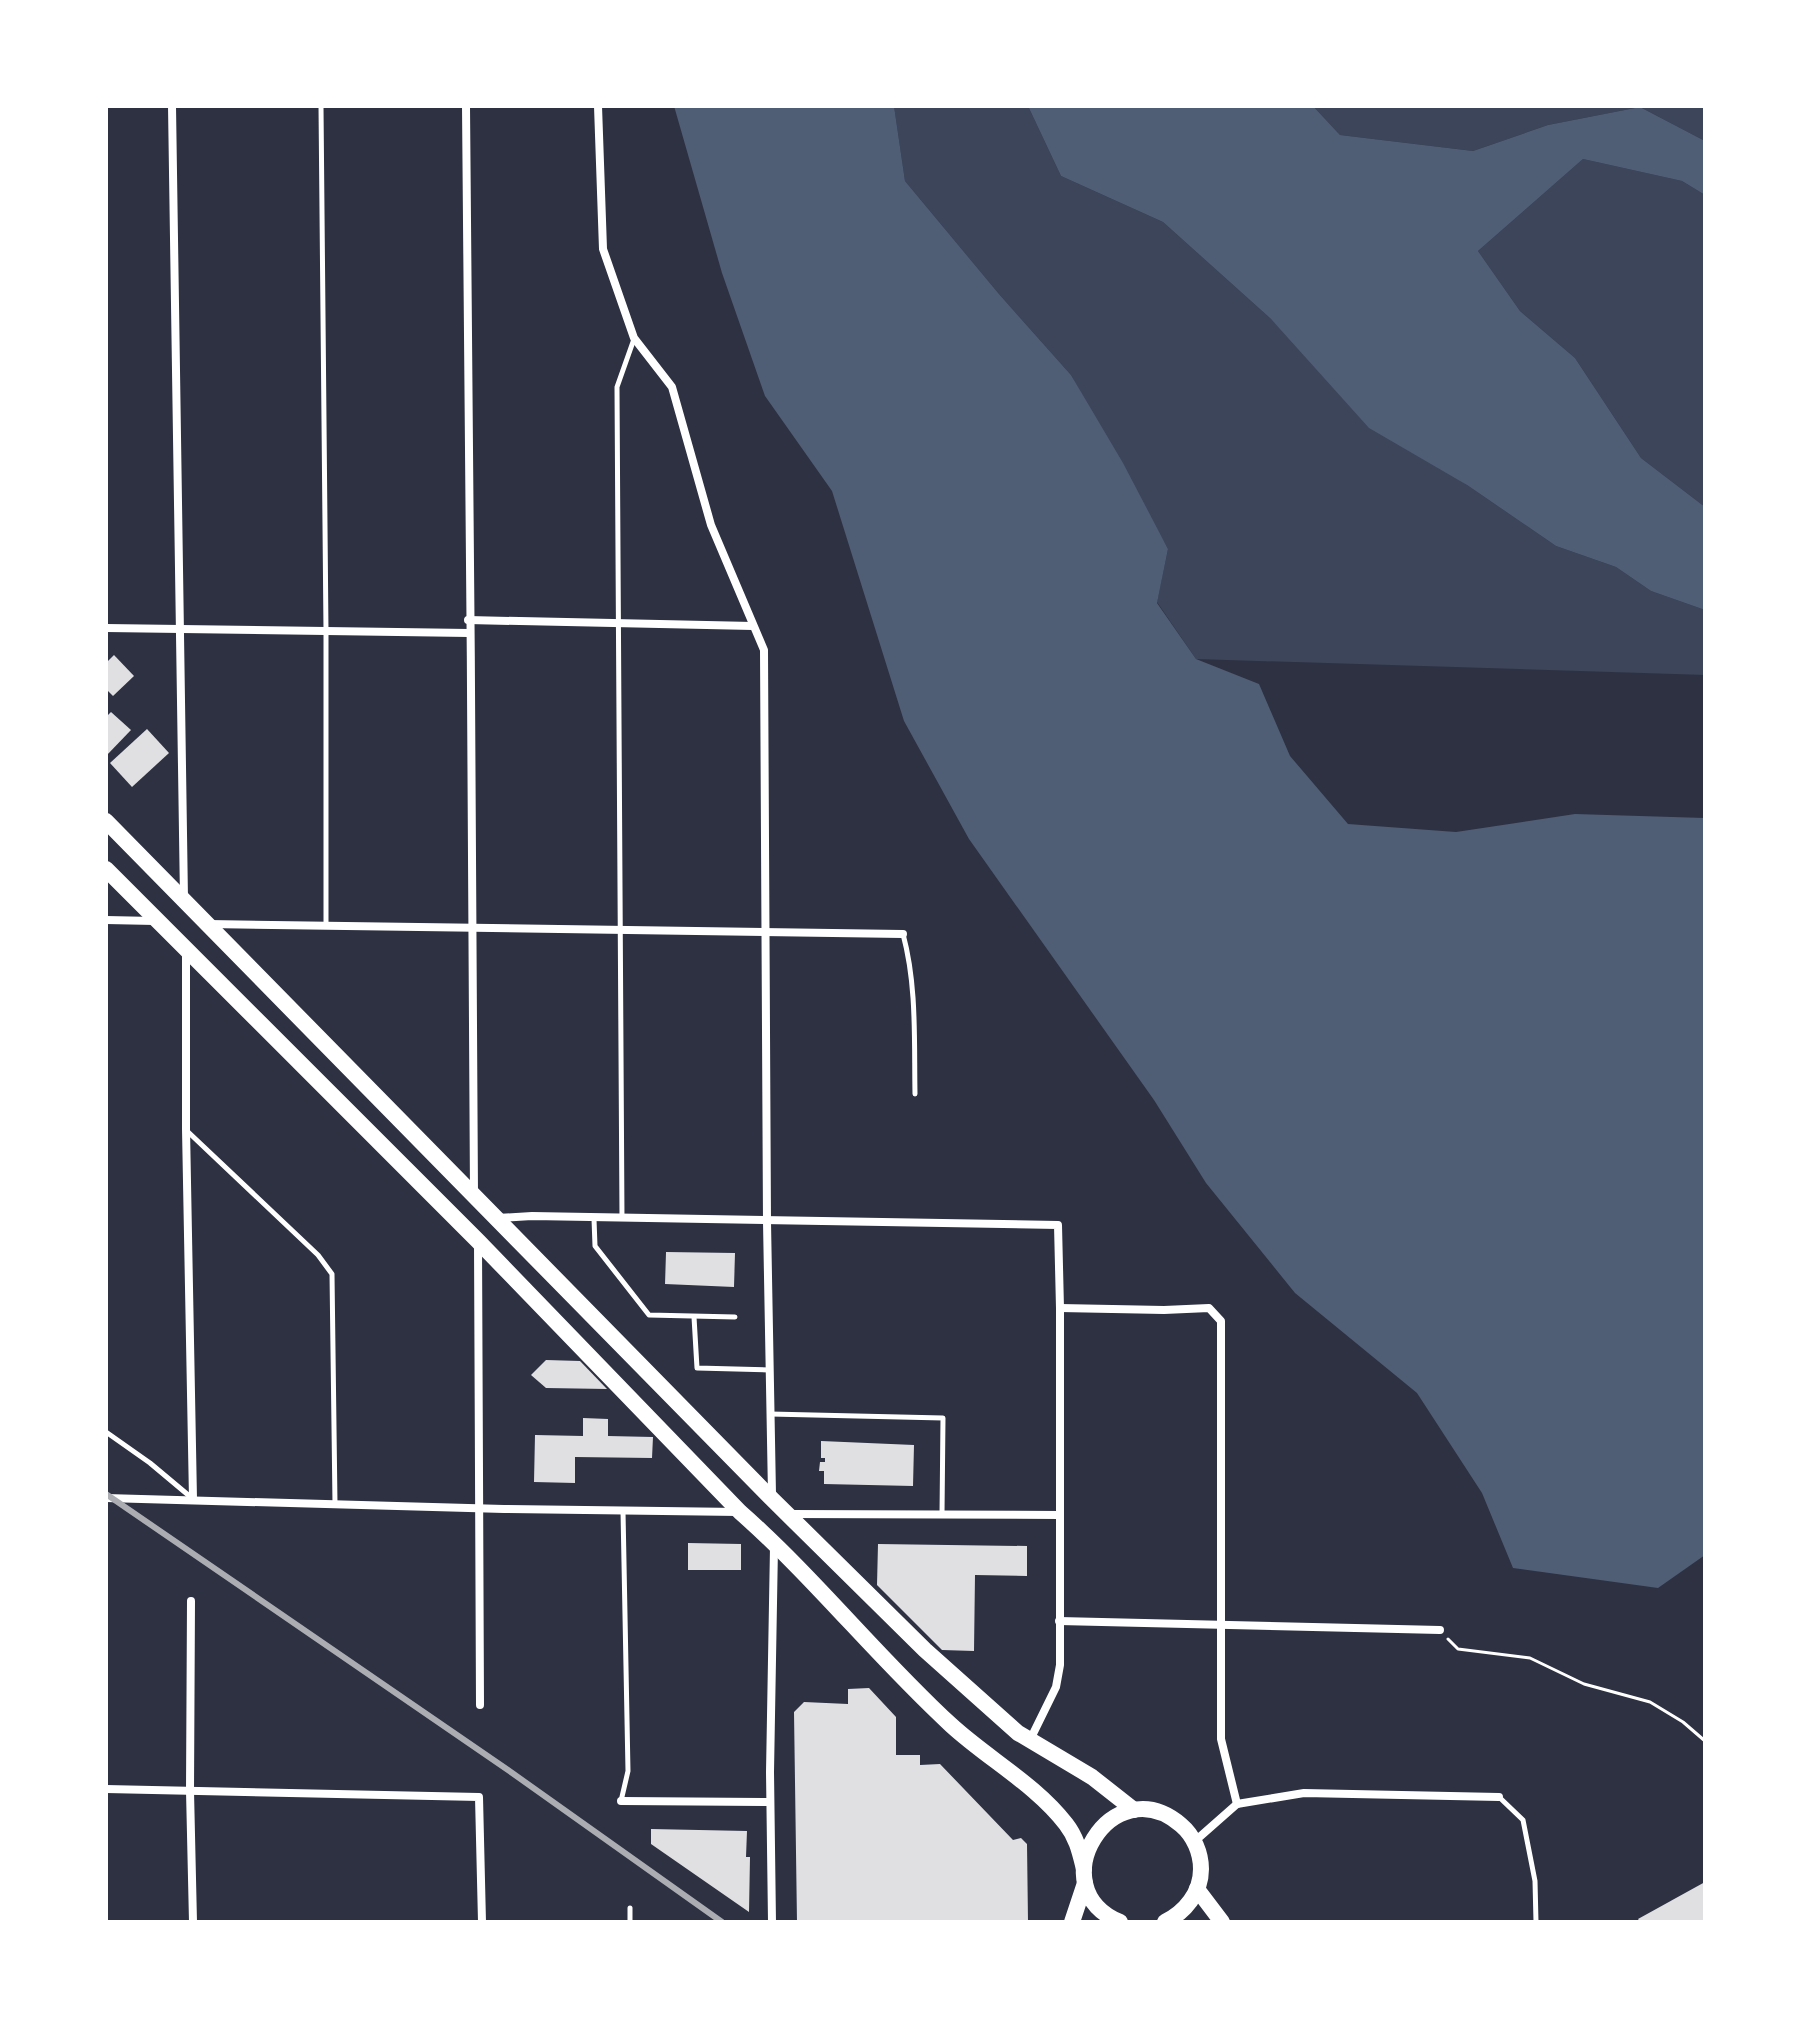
<svg xmlns="http://www.w3.org/2000/svg" width="1811" height="2028" font-family="'Sofia Sans Condensed',sans-serif">
<style>
.green{fill:#3c4559}
.water{fill:#4f5d75}
.building{fill:#e0e0e3}
.lines{fill:none;stroke-linecap:round;stroke-linejoin:round}
.path{stroke:#fff;stroke-width:3}
.service{stroke:#fff;stroke-width:5}
.minor{stroke:#fff;stroke-width:8}
.primary{stroke:#fff;stroke-width:16}
.trunk{stroke:#fff;stroke-width:16}
.rail{stroke:#abadb3;stroke-width:6}
</style>
<rect width="100%" height="100%" fill="#2d3142"/>
<g class="green">
<polygon points="894,106 1028,106 1061,176 1163,222 1271,319 1467,485 1556,546 1616,567 1651,591 1705,610 1705,675 1196,659 1157,602 1168,549 1071,375 999,294 905,181"/>
<polygon points="1313,106 1705,106 1705,141 1640,107 1548,125 1473,151 1340,135"/>
<polygon points="1583,159 1682,181 1705,195 1705,507 1641,458 1575,358 1520,311 1478,251"/>
</g>
<g class="water">
<polygon points="674,106 894,106 905,181 999,294 1071,375 1123,463 1168,549 1157,603 1196,659 1259,684 1290,756 1348,824 1456,832 1575,814 1705,818 1705,1555 1658,1588 1513,1568 1482,1493 1417,1393 1295,1293 1206,1183 1154,1100 969,839 904,721 832,491 765,396 722,273"/>
<polygon points="1028,106 1313,106 1340,135 1473,151 1548,125 1640,107 1705,141 1705,195 1682,181 1583,159 1478,251 1520,311 1575,358 1641,458 1705,507 1705,610 1651,591 1616,567 1556,546 1467,485 1369,428 1271,319 1163,222 1061,176"/>
</g>
<g class="building">
<polygon points="114,655 134,676 113,696 106,689 106,663"/>
<polygon points="111,712 131,730 106,756 106,717"/>
<polygon points="147,729 169,753 132,787 110,763"/>
<polygon points="666,1252 735,1253 734,1287 665,1284"/>
<polygon points="546,1360 580,1361 607,1389 546,1388 531,1375"/>
<polygon points="583,1418 608,1419 608,1436 653,1437 652,1458 575,1457 575,1483 534,1482 535,1435 583,1436"/>
<polygon points="821,1441 914,1445 913,1486 824,1484 824,1471 819,1471 820,1462 825,1462 825,1458 821,1458"/>
<polygon points="688,1543 741,1544 741,1570 688,1570"/>
<polygon points="878,1544 1027,1546 1027,1576 975,1575 974,1651 942,1650 877,1585"/>
<polygon points="869,1688 896,1717 896,1755 920,1755 920,1765 940,1764 1013,1840 1021,1838 1027,1844 1028,1922 797,1922 794,1712 804,1702 848,1704 848,1689"/>
<polygon points="651,1829 747,1831 746,1857 750,1857 749,1912 651,1844"/>
<polygon points="1705,1882 1705,1922 1640,1922 1638,1919"/>
</g>
<g class="lines">
<polyline class="path" points="1448,1639 1458,1649 1530,1658 1584,1684 1650,1702 1683,1722 1705,1741"/>
<g class="service">
<polyline points="321,106 326,631 326,925"/>
<path d="M 903,934 C 917,986 914,1040 915,1094"/>
<polyline points="186,1130 318,1255 332,1274 335,1504"/>
<polyline points="622,1218 617,387 634,339"/>
<polyline points="594,1219 595,1246 649,1315 735,1317"/>
<polyline points="694,1317 697,1368 770,1370"/>
<polyline points="770,1414 943,1418 942,1514"/>
<polyline points="106,1432 150,1463 193,1499"/>
<polyline points="1499,1797 1523,1820 1535,1881 1536,1922"/>
<polyline points="621,1801 628,1771 623,1511"/>
<polyline points="630,1908 630,1922"/>
</g>
<g class="minor">
<polyline points="172,106 184,899"/>
<path d="M 466,106 C 468,469 474,831 474,1194"/>
<polyline points="598,106 603,249 634,338 672,387 711,525 764,650 767,1222 772,1494"/>
<polyline points="468,620 753,626"/>
<polyline points="106,628 469,633"/>
<polyline points="106,920 155,921"/>
<polyline points="208,924 903,934"/>
<polyline points="186,952 186,1129 193,1499"/>
<polyline points="498,1218 532,1216 1058,1225 1060,1308 1060,1665 1056,1687 1030,1740"/>
<polyline points="478,1242 480,1705"/>
<polyline points="1060,1308 1164,1310 1209,1308 1221,1321 1221,1739 1237,1804"/>
<polyline points="106,1498 504,1509 739,1512"/>
<polyline points="789,1514 1060,1515"/>
<polyline points="191,1601 190,1791 193,1922"/>
<polyline points="1059,1621 1440,1630"/>
<polyline points="106,1789 479,1797 482,1922"/>
<polyline points="621,1801 770,1802"/>
<polyline points="1195,1841 1237,1804 1304,1793 1499,1797"/>
<polyline points="772,1922 770,1772 774,1547"/>
</g>
<polyline class="primary" points="1072,1922 1085,1883"/>
<g class="trunk">
<polyline points="106,821 772,1499 925,1650 1018,1733 1092,1777 1134,1810"/>
<path d="M 106,869 L 478,1241 L 740,1512 C 815,1578 877,1657 951,1725 C 988,1759 1035,1784 1066,1824 C 1077,1838 1080,1853 1084,1869"/>
<polyline points="1197,1889 1222,1922"/>
<path d="M 1120,1922 C 1038,1888 1112,1766 1181,1825 C 1194,1836 1201,1853 1201,1869 C 1201,1893 1185,1912 1165,1922"/>
</g>
<polyline class="rail" points="106,1494 508,1770 722,1922"/>
</g>
<rect width="1811" height="2028" fill="none" stroke="#ffffff" stroke-width="216"/>
</svg>
